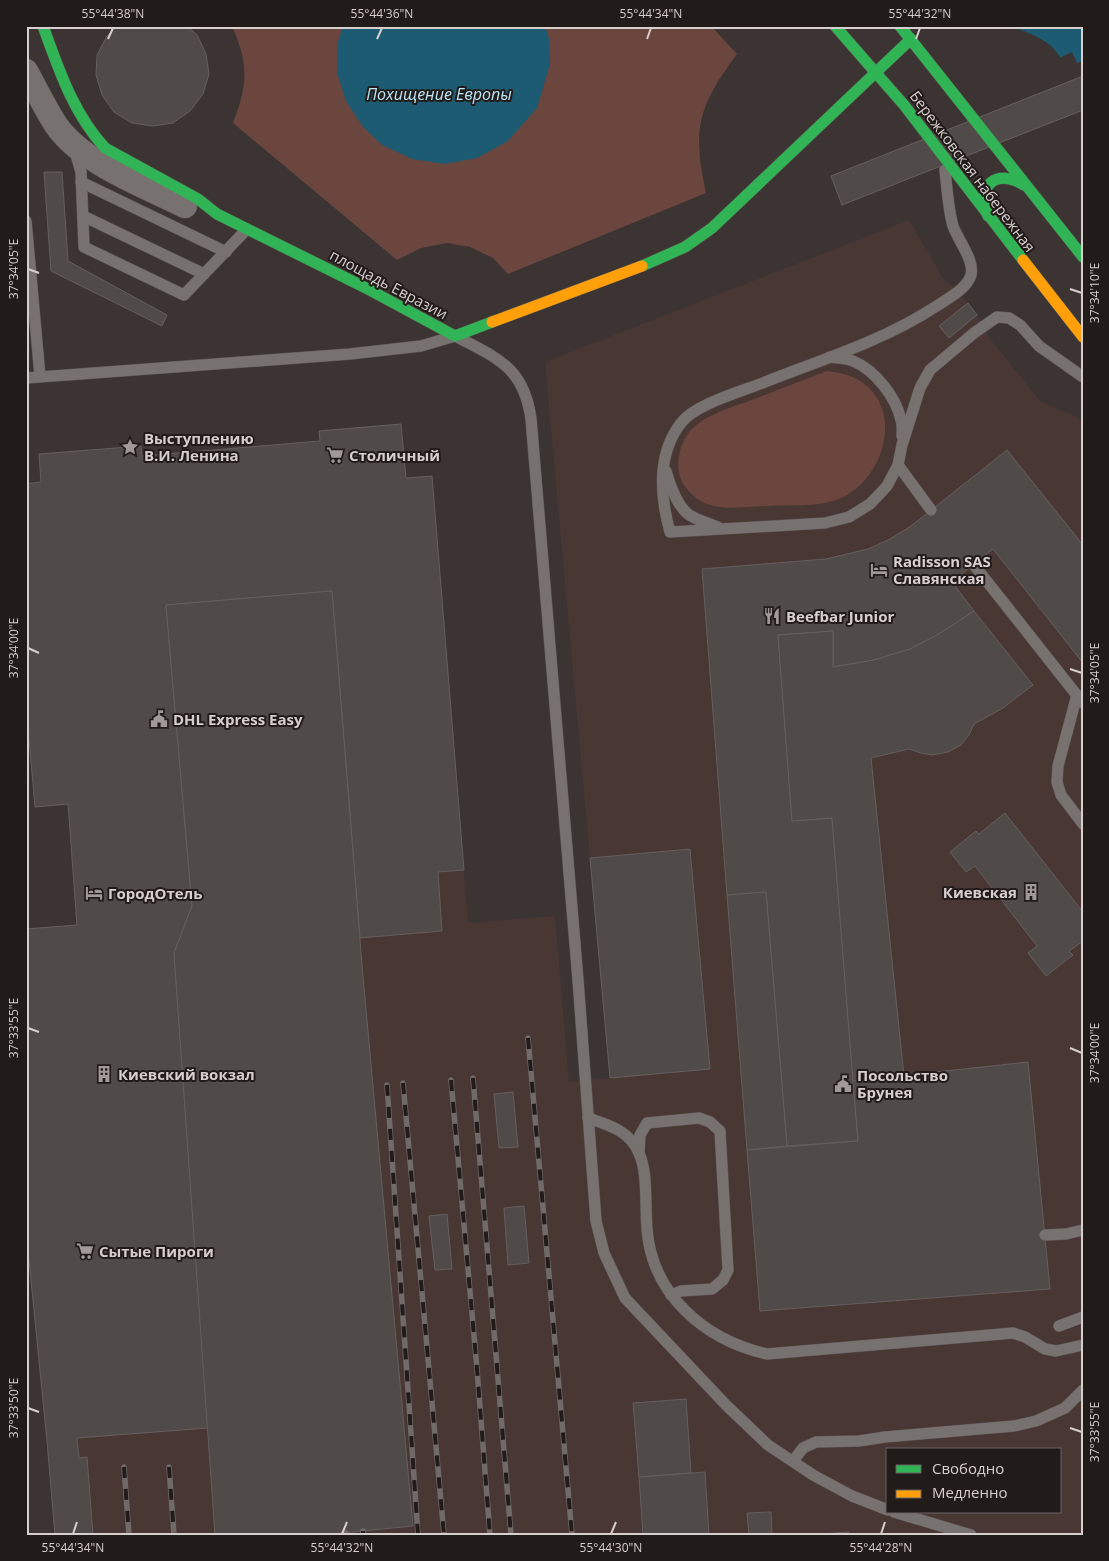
<svg xmlns="http://www.w3.org/2000/svg" width="1109" height="1561" font-family="'Open Sans',sans-serif">
<style>
.built{fill:#493733;fill-rule:evenodd}
.green{fill:#6b463f}
.water{fill:#1c5b71}
.pier{fill:#3c3432}
.building{fill:#504a49;stroke:#655f5d}
.lines{fill:none;stroke-linecap:round;stroke-linejoin:round}
.lane-casing{stroke:#595351;stroke-width:12}
.street-casing{stroke:#595351;stroke-width:25}
.fast-casing{stroke:#595351;stroke-width:12}
.slow-casing{stroke:#595351;stroke-width:12}
.lane{stroke:#77716f;stroke-width:11}
.street{stroke:#77716f;stroke-width:24}
.fast{stroke:#30b455;stroke-width:11}
.slow{stroke:#ff9f0a;stroke-width:11}
.rail-casing{stroke:#706a69;stroke-width:5.5}
.rail{stroke:#211b1a;stroke-width:4;stroke-dasharray:11;stroke-linecap:butt}
.ticks{fill:none;stroke:#d7cfcd;stroke-width:2}
.labels{text-anchor:middle;dominant-baseline:central;stroke-width:4;stroke-linejoin:round;paint-order:stroke}
.street-label{font-size:15px;fill:#d7cfcd;stroke:#211b1a}
.poi-label{font-size:15px;font-weight:bold;fill:#d7cfcd;stroke:#211b1a;text-anchor:start}
.water-label{font-size:16px;font-style:italic;fill:#bde7f9;stroke:#211b1a}
.neatline{fill:none;stroke:#d7cfcd;stroke-width:2}
.ticks-label{font-size:12px;text-anchor:middle;fill:#d7cfcd}
</style>
<rect width="100%" height="100%" fill="#3c3432"/>
<path class="built" d="M 909,220 L 943,278 L 968,303 L 977,315 L 991,340 L 1040,401 L 1077,417 L 1083,425 L 1083,1535 L 55,1535 L 47,1441 L 77,925 L 68,804 L 35,807 L 26,705 L 26,484 L 41,482 L 111,449 L 141,446 L 142,456 L 319,441 L 319,431 L 401,424 L 406,478 L 432,476 L 468,923 L 555,916 L 569,1082 L 710,1069 L 690,849 L 590,858 L 545,362 ZM 888,1450 L 1060,1450 L 1060,1512 L 888,1512 Z"/>
<g class="green">
<path d="M 232,26 L 711,26 L 737,54 C 698,107 692,128 706,193 L 508,274 L 493,258 L 470,247 L 447,243 L 421,248 L 397,260 L 233,123 C 248,83 249,65 232,26 Z"/>
<path d="M 827,371 C 840,373 853,375 863,383 C 904,412 883,480 841,498 C 819,508 790,504 766,506 C 734,507 705,515 684,485 C 673,469 679,442 692,429 C 707,414 730,408 749,401 C 775,391 801,381 827,371 Z"/>
</g>
<g class="water">
<polygon points="343,26 545,26 549,39 550,64 537,108 508,141 477,158 445,164 412,159 382,145 363,127 346,101 337,73 337,45"/>
<path d="M 1011,26 L 1083,26 L 1083,98 C 1073,82 1064,58 1050,45 C 1039,36 1024,31 1011,26 Z"/>
</g>
<polygon class="pier" points="1072,52 1077,63 1083,61 1083,101 1057,59"/>
<g class="building">
<polygon points="117,26 187,26 197,35 206,54 209,74 203,94 190,111 173,123 153,126 132,123 114,112 102,95 96,75 97,55 107,36"/>
<polygon points="1083,76 1083,110 842,205 831,176"/>
<polygon points="44,172 62,172 68,261 167,315 162,326 51,271"/>
<polygon points="968,303 977,315 949,338 939,326"/>
<polygon points="401,424 406,478 432,476 464,870 438,872 442,931 360,938 332,591 166,605 192,906 174,953 208,1428 77,1438 79,1458 87,1457 93,1535 55,1535 47,1441 26,1230 26,929 77,925 68,804 35,807 26,705 26,484 41,482 39,454 141,446 142,456 320,441 319,431"/>
<polygon points="1007,450 1083,545 1083,663 993,549 952,582 974,611 939,634 910,649 874,660 833,667 833,631 778,635 792,821 832,818 858,1141 787,1146 766,892 727,895 702,569 826,559 868,549 890,539 911,526"/>
<polygon points="332,591 362,965 413,1526 323,1535 215,1535 174,953 192,906 166,605"/>
<polygon points="974,611 1033,685 1003,708 974,724 969,735 961,745 948,752 932,755 921,753 909,749 871,758 904,1076 853,1081 832,818 792,821 778,635 833,631 833,667 874,660 910,649 939,634"/>
<polygon points="1005,813 1083,912 1083,941 1069,951 1073,955 1046,976 1028,953 1037,946 975,866 966,872 950,852 976,831 979,834"/>
<polygon points="690,849 710,1069 610,1078 590,858"/>
<polygon points="766,892 787,1146 747,1150 727,895"/>
<polygon points="1028,1062 1050,1289 760,1311 747,1150 858,1141 853,1081"/>
<polygon points="513,1092 518,1147 499,1148 494,1094"/>
<polygon points="524,1206 529,1263 508,1265 504,1208"/>
<polygon points="447,1214 452,1269 435,1270 429,1216"/>
<polygon points="686,1399 691,1473 639,1477 633,1403"/>
<polygon points="705,1472 709,1535 643,1535 639,1477"/>
<polygon points="771,1512 772,1535 749,1535 747,1513"/>
<polygon points="849,1532 849,1535 807,1535"/>
</g>
<g class="lines">
<g class="lane-casing">
<g id="lane">
<polyline points="75,151 81,172 84,247 184,295 247,229"/>
<path d="M 945,170 C 947,188 948,208 953,226 C 958,240 975,261 971,275 C 967,289 947,299 935,307 C 885,340 821,360 765,382 C 743,391 695,404 681,423 C 657,454 660,496 670,532 L 825,523 L 849,517 L 870,504 L 887,486 L 898,465 L 902,445 L 920,388 L 930,370 L 974,333 L 997,317 L 1009,318 L 1020,325 L 1039,346 L 1083,377"/>
<polyline points="81,182 226,252"/>
<polyline points="83,216 204,274"/>
<polyline points="26,221 40,376"/>
<path d="M 830,357 C 837,358 846,358 853,361 C 875,370 896,397 901,420 C 903,425 902,431 902,436"/>
<path d="M 26,378 L 350,354 L 421,346 L 455,336 C 497,358 524,367 531,419 L 578,980 L 596,1221 L 604,1253 L 625,1298 L 726,1405 L 768,1445 L 813,1475 L 852,1496 L 888,1510"/>
<polyline points="898,465 931,510"/>
<path d="M 666,471 C 670,485 676,504 688,514 C 696,520 708,523 718,527"/>
<polyline points="974,565 1083,703"/>
<polyline points="1077,695 1058,766 1057,782 1061,795 1083,824"/>
<path d="M 588,1118 C 609,1125 630,1131 639,1153 C 648,1172 645,1207 647,1229 C 652,1295 705,1340 767,1354 L 1013,1333 L 1025,1337 L 1045,1349 L 1056,1351 L 1083,1345"/>
<polyline points="639,1153 640,1135 647,1123 699,1118 710,1122 720,1131 728,1270 723,1280 712,1289 681,1291 671,1295"/>
<polyline points="1045,1235 1066,1234 1083,1230"/>
<polyline points="1059,1326 1083,1317"/>
<polyline points="793,1461 803,1448 816,1442 859,1441 885,1437 1014,1426 1036,1421 1065,1408 1083,1390"/>
<polyline points="894,1512 971,1535"/>
</g>
</g>
<g class="street-casing">
<path id="street" d="M 26,71 C 36,89 45,108 56,125 C 82,163 145,186 185,206"/>
</g>
<g class="fast-casing">
<g id="fast">
<path d="M 43,26 C 59,70 73,113 105,148 L 198,199 L 217,214 L 366,288 L 455,336 L 492,322"/>
<polyline points="835,26 904,105 1023,260"/>
<polyline points="900,26 1083,257"/>
<path d="M 988,216 C 976,185 996,168 1024,185"/>
<polyline points="642,266 685,247 712,228 911,39"/>
</g>
</g>
<g class="slow-casing">
<g id="slow">
<polyline points="1023,260 1083,337"/>
<polyline points="492,322 642,266"/>
</g>
</g>
<use href="#lane" class="lane"/>
<use href="#street" class="street"/>
<use href="#fast" class="fast"/>
<use href="#slow" class="slow"/>
<g class="rail-casing">
<g id="rail">
<polyline points="528,1038 572,1535"/>
<polyline points="473,1078 511,1535"/>
<polyline points="451,1080 477,1369 490,1535"/>
<polyline points="403,1083 444,1535"/>
<polyline points="387,1085 418,1535"/>
<polyline points="124,1467 129,1535"/>
<polyline points="169,1467 174,1535"/>
<polyline points="363,1531 363,1535"/>
<polyline points="346,1533 346,1535"/>
</g>
</g>
<use href="#rail" class="rail"/>
</g>
<path class="ticks" d="M 108,39 L 113,28M 377,39 L 382,28M 647,39 L 651,28M 916,39 L 920,28M 28,269 L 39,273M 1070,289 L 1082,293M 28,648 L 39,653M 1070,669 L 1082,673M 28,1028 L 39,1032M 1070,1048 L 1082,1053M 28,1408 L 39,1412M 1070,1428 L 1082,1432M 73,1534 L 77,1522M 342,1534 L 347,1522M 611,1534 L 616,1522M 881,1534 L 885,1522"/>
<defs>
<g id="sight-bare" transform="scale(1.35)"><path d="M0-6L1.8-2.2L6-1.7L2.9 1.2L3.7 5.4L0 3.3L-3.7 5.4L-2.9 1.2L-6-1.7L-1.8-2.2Z" fill="#a19997" stroke="#211b1a" stroke-width="2.5" paint-order="stroke"/></g>
<g id="supermarket-bare" transform="scale(1.35)"><path d="M-6-5.5h2.5l.6 2H6L4.5 2H-2.5L-4.4-4H-6ZM-1.5 3.2a1.3 1.3 0 1 0 .1 0ZM3 3.2a1.3 1.3 0 1 0 .1 0Z" fill="#a19997" stroke="#211b1a" stroke-width="2.5" paint-order="stroke"/></g>
<g id="hotel-bare" transform="scale(1.35)"><path d="M-6-4.5h1.5V1H6V5H4.5V3h-9V5H-6ZM-4 0a1.8 1.8 0 1 1 3.6 0ZM.5 0V-2.5h3Q6-2.5 6 0Z" fill="#a19997" stroke="#211b1a" stroke-width="2.5" paint-order="stroke"/></g>
<g id="restaurant-bare" transform="scale(1.35)"><path d="M-5-6h1v4h1v-4h1v4h1v-4h1v5L-1.5 .5V6h-2V.5L-5-1ZM5-6V6H3V1.5H1.5Q1.5-4 5-6Z" fill="#a19997" stroke="#211b1a" stroke-width="2.5" paint-order="stroke"/></g>
<g id="civic-bare" transform="scale(1.35)"><path d="M-.6-6.5H3V-4.5H.6V-3L4-1V1h2V6H-6V1h2V-1L-.6-3ZM-1.2 2.5V6h2.4V2.5Z" fill="#a19997" stroke="#211b1a" stroke-width="2.5" paint-order="stroke"/></g>
<g id="building-bare" transform="scale(1.35)"><path d="M-4-6H4V6H1V3H-1V6H-4ZM-2.5-4.3h1.7v1.8h-1.7ZM.8-4.3h1.7v1.8H.8ZM-2.5-1h1.7V.8h-1.7ZM.8-1h1.7V.8H.8Z" fill="#a19997" stroke="#211b1a" stroke-width="2.5" paint-order="stroke"/></g>
</defs>
<g fill-rule="evenodd">
<use href="#sight-bare" x="130" y="447"/>
<use href="#supermarket-bare" x="335" y="455"/>
<use href="#hotel-bare" x="879" y="570"/>
<use href="#restaurant-bare" x="772" y="616"/>
<use href="#civic-bare" x="159" y="719"/>
<use href="#building-bare" x="1031" y="892"/>
<use href="#hotel-bare" x="94" y="893"/>
<use href="#building-bare" x="104" y="1074"/>
<use href="#civic-bare" x="843" y="1084"/>
<use href="#supermarket-bare" x="85" y="1251"/>
</g>
<g class="labels">
<g class="street-label">
<text transform="translate(973 171) rotate(53)">Бережковская набережная</text>
<text transform="translate(389 284) rotate(28)">площадь Евразии</text>
</g>
<g class="poi-label">
<text x="144" y="438">Выступлению<tspan x="144" dy="17">В.И. Ленина</tspan></text>
<text x="349" y="455">Столичный</text>
<text x="893" y="561">Radisson SAS<tspan x="893" dy="17">Славянская</tspan></text>
<text x="786" y="616">Beefbar Junior</text>
<text x="173" y="719">DHL Express Easy</text>
<text x="1017" y="892" text-anchor="end">Киевская</text>
<text x="108" y="893">ГородОтель</text>
<text x="118" y="1074">Киевский вокзал</text>
<text x="857" y="1075">Посольство<tspan x="857" dy="17">Брунея</tspan></text>
<text x="99" y="1251">Сытые Пироги</text>
</g>
<g class="water-label">
<text x="439" y="94">Похищение Европы</text>
</g>
</g>
<rect width="1109" height="1561" fill="none" stroke="#211b1a" stroke-width="55"/>
<rect x="886" y="1448" width="175" height="65" fill="#211b1a" stroke="#6a6362"/>
<rect x="896" y="1465" width="25" height="8" fill="#30b455" stroke="#6a6362"/>
<text x="932" y="1474" font-size="15" fill="#d7cfcd">Свободно</text>
<rect x="896" y="1490" width="25" height="8" fill="#ff9f0a" stroke="#6a6362"/>
<text x="932" y="1498" font-size="15" fill="#d7cfcd">Медленно</text>
<rect x="28" y="28" width="1054" height="1506" class="neatline"/>
<g class="ticks-label">
<text x="113" y="18">55°44'38"N</text>
<text x="382" y="18">55°44'36"N</text>
<text x="651" y="18">55°44'34"N</text>
<text x="920" y="18">55°44'32"N</text>
<text transform="translate(14 269) rotate(-90)" y="4">37°34'05"E</text>
<text transform="translate(1095 293) rotate(-90)" y="4">37°34'10"E</text>
<text transform="translate(14 648) rotate(-90)" y="4">37°34'00"E</text>
<text transform="translate(1095 673) rotate(-90)" y="4">37°34'05"E</text>
<text transform="translate(14 1028) rotate(-90)" y="4">37°33'55"E</text>
<text transform="translate(1095 1053) rotate(-90)" y="4">37°34'00"E</text>
<text transform="translate(14 1408) rotate(-90)" y="4">37°33'50"E</text>
<text transform="translate(1095 1432) rotate(-90)" y="4">37°33'55"E</text>
<text x="73" y="1552">55°44'34"N</text>
<text x="342" y="1552">55°44'32"N</text>
<text x="611" y="1552">55°44'30"N</text>
<text x="881" y="1552">55°44'28"N</text>
</g>
</svg>
